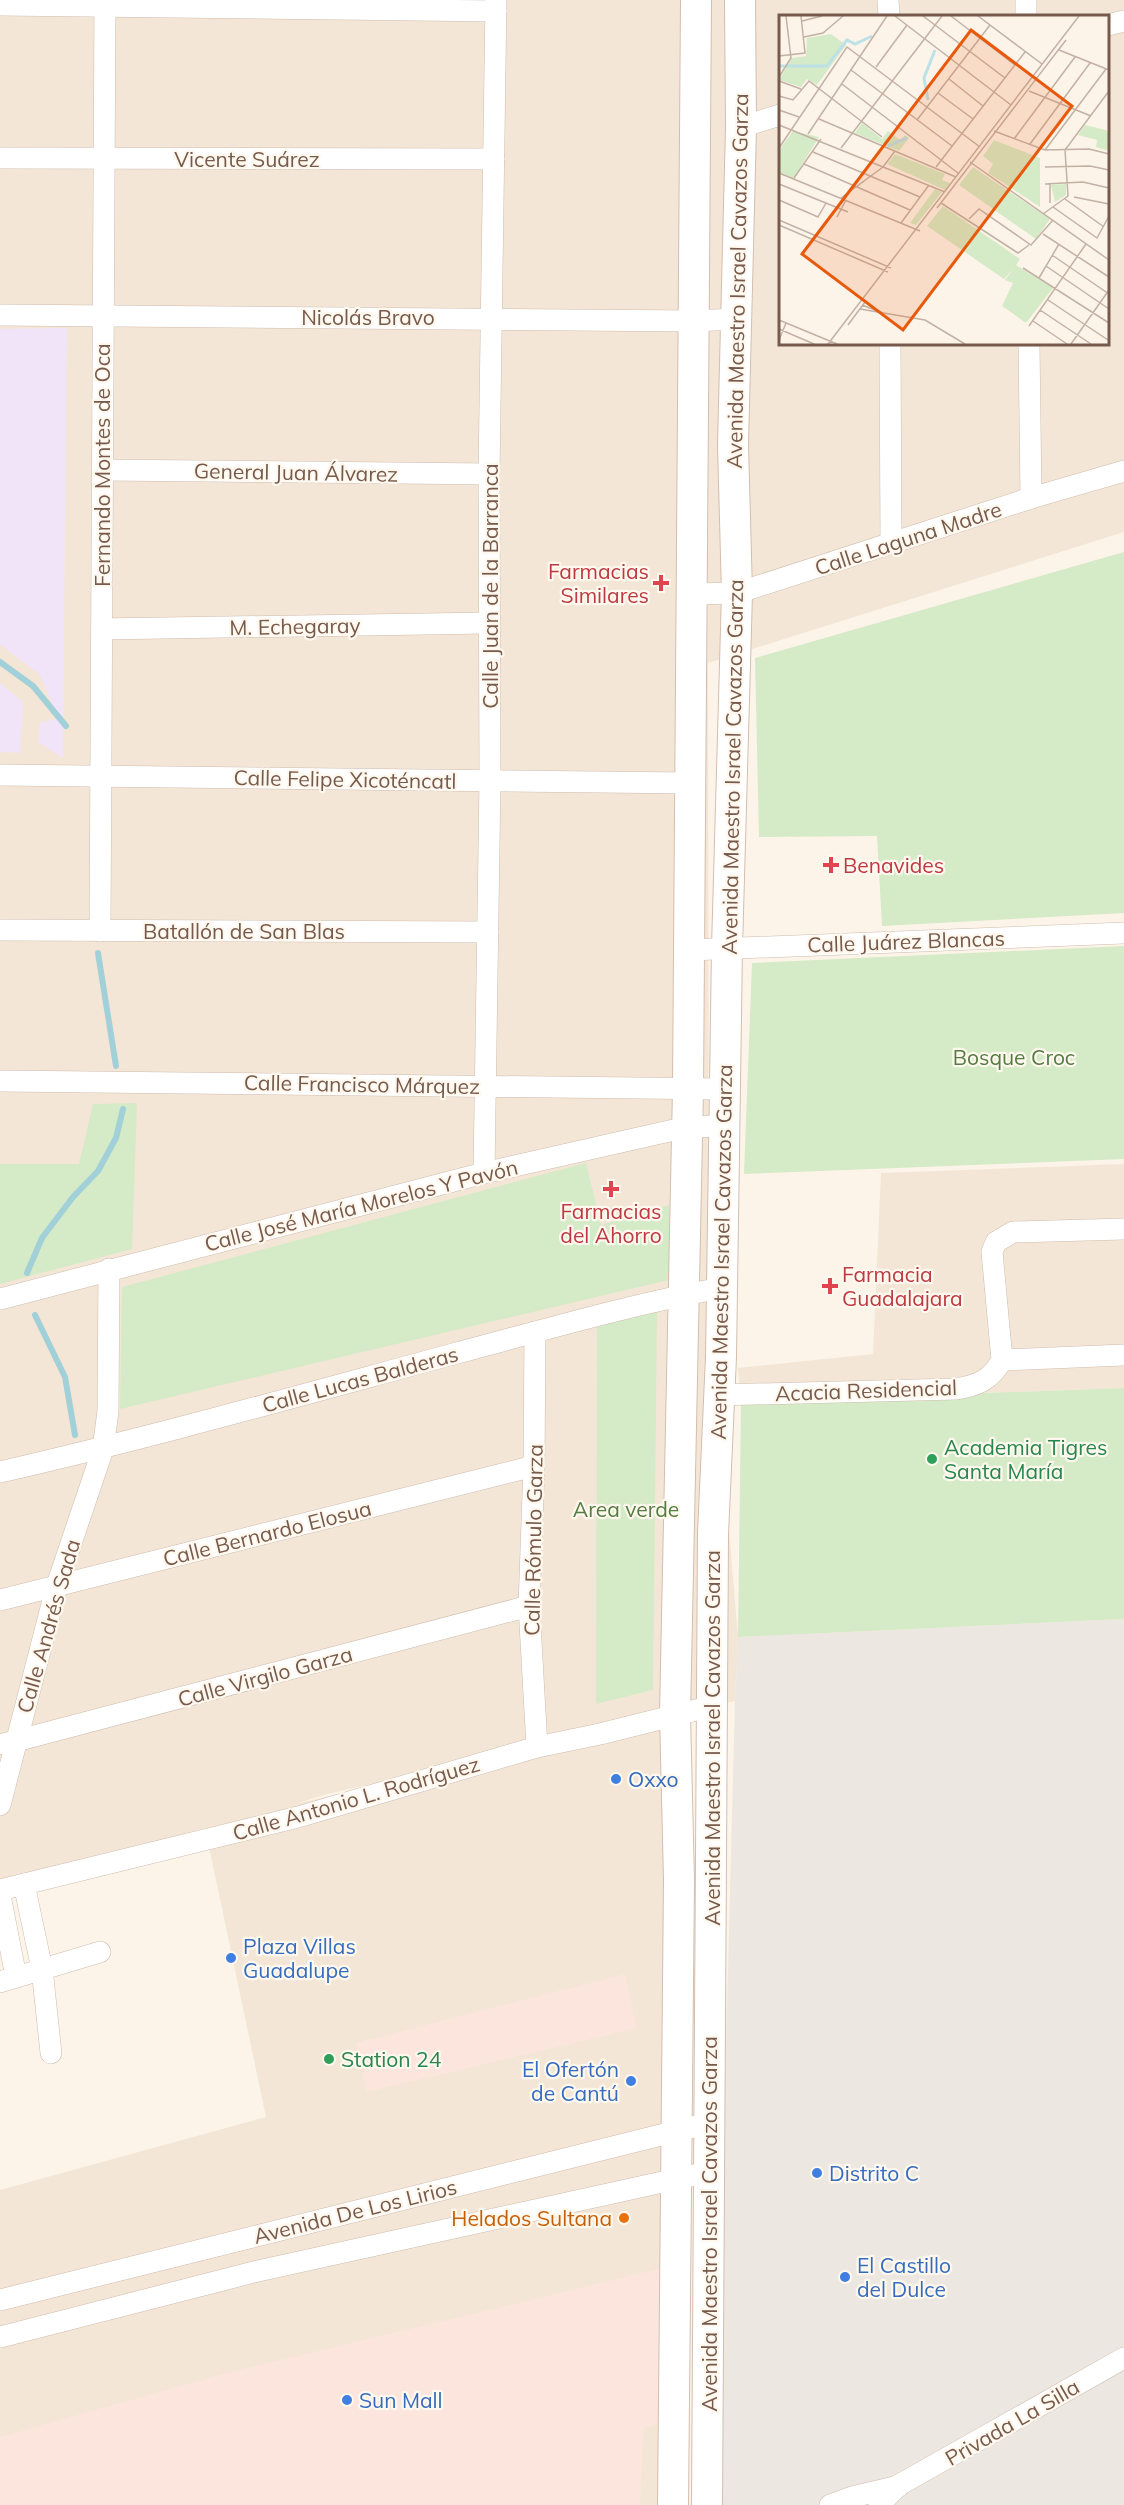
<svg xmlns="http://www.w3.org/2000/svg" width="1124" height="2505" font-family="Mulish,sans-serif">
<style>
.residential{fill:#f4e6d6;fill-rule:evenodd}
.commercial{fill:#fce5dc}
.industrial{fill:#ede7e1}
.education{fill:#f1e4f9}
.green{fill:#d5eac6}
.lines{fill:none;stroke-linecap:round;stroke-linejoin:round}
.stream{stroke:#a2d0d8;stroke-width:6}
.minor-casing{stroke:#cebcae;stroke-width:22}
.secondary-casing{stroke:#d4beae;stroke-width:32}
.minor{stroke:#fff;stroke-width:21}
.secondary{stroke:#fff;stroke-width:30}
.health-dot{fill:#e0444e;stroke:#fff8ee;stroke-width:2}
.leisure-dot{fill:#2e9e5b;stroke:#fff8ee;stroke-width:2}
.shop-dot{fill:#3f7fe0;stroke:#fff8ee;stroke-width:2}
.food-dot{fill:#e8710a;stroke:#fff8ee;stroke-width:2}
.labels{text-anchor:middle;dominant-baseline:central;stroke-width:4.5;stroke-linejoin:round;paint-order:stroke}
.street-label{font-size:21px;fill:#775a4c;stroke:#fff8ee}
.health-label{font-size:21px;fill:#be3a42;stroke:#fff8ee;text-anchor:start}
.park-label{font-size:21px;fill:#547c43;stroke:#fff8ee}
.leisure-label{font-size:21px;fill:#27864d;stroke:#fff8ee;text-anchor:start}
.shop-label{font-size:21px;fill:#366cbe;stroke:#fff8ee;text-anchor:start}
.food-label{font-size:21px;fill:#c56008;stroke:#fff8ee;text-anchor:end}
.inset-river{fill:none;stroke:#bce1e6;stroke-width:3}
.inset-road{fill:none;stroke:#c3b1a5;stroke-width:1.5}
.view{fill:#e8590c;fill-opacity:0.15;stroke:#e8590c;stroke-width:3}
.inset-edge{fill:none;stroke:#775a4c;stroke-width:3}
</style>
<rect width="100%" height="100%" fill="#fcf4e8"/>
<g class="residential">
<path d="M 0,0 L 1124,0 L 1124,532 L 708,663 L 709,1292 L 738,1637 L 735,1701 L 675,1715 L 659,2505 L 0,2505 L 0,2190 L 266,2117 L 205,1828 L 0,1885 ZM 780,16 L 1108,16 L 1108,344 L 780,344 ZM 500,1755 L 500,1756 L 295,1804 L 327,1794 Z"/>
<polygon points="1124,1164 1124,1388 741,1402 738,1368 873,1354 881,1173"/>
</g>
<g class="commercial">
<polygon points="625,1974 637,2028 367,2092 356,2043"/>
<polygon points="659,2269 660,2420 653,2426 644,2427 640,2505 0,2505 0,2437 219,2375"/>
</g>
<polygon class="industrial" points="1124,1619 1124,2505 714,2505 735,1701 738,1637"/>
<g class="education">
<polygon points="67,328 66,395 63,758 38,742 40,723 58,718 40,675 0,644 0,329"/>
<polygon points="0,683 23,702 20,753 0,752"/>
</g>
<g class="green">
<polygon points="1124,552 1124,913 882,926 877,836 759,837 755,658"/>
<polygon points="1124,946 1124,1159 744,1174 752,963"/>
<polygon points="137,1103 132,1249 0,1284 0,1164 79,1164 93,1104"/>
<polygon points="586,1163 601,1225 669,1205 669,1280 120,1409 122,1287"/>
<polygon points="657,1310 653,1690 596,1704 597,1327"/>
<polygon points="1124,1388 1124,1619 738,1637 741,1402"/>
</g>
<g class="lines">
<g class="stream">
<polyline points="0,662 33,686 66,726"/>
<polyline points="98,953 116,1066"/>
<polyline points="27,1273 42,1238 73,1197 98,1171 116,1138 123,1109"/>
<polyline points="35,1315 65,1377 75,1435"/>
</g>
<g class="minor-casing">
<g id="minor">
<polyline points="888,0 889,16"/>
<polyline points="0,5 496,11"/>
<polyline points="1026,16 1026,0"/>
<polyline points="1108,25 1124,21"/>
<polyline points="741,127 780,115"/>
<polyline points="0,158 494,159"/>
<polyline points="0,315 694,321 736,319"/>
<polyline points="890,344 891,543"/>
<polyline points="1029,344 1031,498"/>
<polyline points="103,470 489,474"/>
<polyline points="691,594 737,593 1031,498 1124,471"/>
<polyline points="102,629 488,623"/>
<polyline points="0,775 690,783"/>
<polyline points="0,930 488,932"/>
<polyline points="100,931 105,0"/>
<polyline points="689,950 1124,933"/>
<polyline points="0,1081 725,1089"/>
<polyline points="484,1173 490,781 489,474 496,0"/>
<polyline points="0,1299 484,1173 687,1127 724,1126"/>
<polyline points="535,1332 534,1466 529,1606 537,1747"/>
<polyline points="1002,1360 1124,1355"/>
<path d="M 718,1395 L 955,1389 C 977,1386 991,1380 1002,1360 L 992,1252 L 996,1242 L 1013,1232 L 1124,1229"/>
<path d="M 0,1472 C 153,1437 305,1394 457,1353 C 544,1330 632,1304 721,1288"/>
<polyline points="0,1600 534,1466"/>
<polyline points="4,1744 529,1606"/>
<polyline points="0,1805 57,1585 103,1449 108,1411 109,1269"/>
<polyline points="24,1884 42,1969 51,2053"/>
<polyline points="0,1890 298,1817 537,1747 600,1734 712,1706"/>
<polyline points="0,1895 16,1977"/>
<polyline points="0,1982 100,1952"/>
<polyline points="0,2300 709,2123"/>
<polyline points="0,2337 258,2271 708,2172"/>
<polyline points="830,2505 852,2497 899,2486"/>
<polyline points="879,2505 899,2485 1124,2358"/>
</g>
</g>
<g class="secondary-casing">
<g id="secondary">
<polyline points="673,2505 679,1880 675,1714 688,1089 696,0"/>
<polyline points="707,2505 713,1534 721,1357 727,948 737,593 733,445 741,127 740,0"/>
</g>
</g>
<use href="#minor" class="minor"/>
<use href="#secondary" class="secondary"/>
</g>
<g class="health-dot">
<path d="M658 574h6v6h6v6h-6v6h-6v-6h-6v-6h6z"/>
<path d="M828 856h6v6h6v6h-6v6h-6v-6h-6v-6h6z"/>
<path d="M608 1180h6v6h6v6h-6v6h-6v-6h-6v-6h6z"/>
<path d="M827 1277h6v6h6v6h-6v6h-6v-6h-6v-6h6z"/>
</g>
<g class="leisure-dot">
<circle cx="932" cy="1459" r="6"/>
<circle cx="329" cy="2059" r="6"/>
</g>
<g class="shop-dot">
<circle cx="616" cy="1779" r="6"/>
<circle cx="231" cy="1958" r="6"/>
<circle cx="631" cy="2081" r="6"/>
<circle cx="817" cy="2173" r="6"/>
<circle cx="845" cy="2277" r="6"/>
<circle cx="347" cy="2400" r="6"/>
</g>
<circle class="food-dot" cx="624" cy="2218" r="6"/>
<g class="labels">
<g class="street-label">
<text x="247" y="159">Vicente Suárez</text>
<text transform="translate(737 281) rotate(-89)">Avenida Maestro Israel Cavazos Garza</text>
<text x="368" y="317">Nicolás Bravo</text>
<text transform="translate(102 465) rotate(-90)">Fernando Montes de Oca</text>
<text transform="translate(296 472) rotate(1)">General Juan Álvarez</text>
<text transform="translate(908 538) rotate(-18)">Calle Laguna Madre</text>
<text transform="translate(490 586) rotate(-90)">Calle Juan de la Barranca</text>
<text transform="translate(295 626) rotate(-1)">M. Echegaray</text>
<text transform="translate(732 767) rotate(-89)">Avenida Maestro Israel Cavazos Garza</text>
<text transform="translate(345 779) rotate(1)">Calle Felipe Xicoténcatl</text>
<text x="244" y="931">Batallón de San Blas</text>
<text transform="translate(906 941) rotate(-2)">Calle Juárez Blancas</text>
<text transform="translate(362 1084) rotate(1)">Calle Francisco Márquez</text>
<text transform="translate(361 1205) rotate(-14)">Calle José María Morelos Y Pavón</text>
<text transform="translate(721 1252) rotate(-89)">Avenida Maestro Israel Cavazos Garza</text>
<text transform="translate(360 1379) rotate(-15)">Calle Lucas Balderas</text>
<text transform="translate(866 1390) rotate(-2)">Acacia Residencial</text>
<text transform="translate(267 1533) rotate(-14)">Calle Bernardo Elosua</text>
<text transform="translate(533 1540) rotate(-89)">Calle Rómulo Garza</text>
<text transform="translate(48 1626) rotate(-74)">Calle Andrés Sada</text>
<text transform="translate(265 1676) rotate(-15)">Calle Virgilo Garza</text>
<text transform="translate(712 1738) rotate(-90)">Avenida Maestro Israel Cavazos Garza</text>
<text transform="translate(356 1798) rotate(-16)">Calle Antonio L. Rodríguez</text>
<text transform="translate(355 2211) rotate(-14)">Avenida De Los Lirios</text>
<text transform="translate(709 2224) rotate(-90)">Avenida Maestro Israel Cavazos Garza</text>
<text transform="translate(1012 2422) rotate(-30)">Privada La Silla</text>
</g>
<g class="health-label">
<text x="649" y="571" text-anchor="end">Farmacias<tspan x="649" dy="24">Similares</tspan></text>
<text x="843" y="865">Benavides</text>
<text x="611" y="1211" text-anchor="middle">Farmacias<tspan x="611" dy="24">del Ahorro</tspan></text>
<text x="842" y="1274">Farmacia<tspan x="842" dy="24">Guadalajara</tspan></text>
</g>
<g class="park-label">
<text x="1014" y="1057">Bosque Croc</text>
<text x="626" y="1509">Area verde</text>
</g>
<g class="leisure-label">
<text x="944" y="1447">Academia Tigres<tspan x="944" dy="24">Santa María</tspan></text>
<text x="341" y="2059">Station 24</text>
</g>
<g class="shop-label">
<text x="628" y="1779">Oxxo</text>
<text x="243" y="1946">Plaza Villas<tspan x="243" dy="24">Guadalupe</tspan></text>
<text x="619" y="2069" text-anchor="end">El Ofertón<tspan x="619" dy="24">de Cantú</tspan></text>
<text x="829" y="2173">Distrito C</text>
<text x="857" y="2265">El Castillo<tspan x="857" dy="24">del Dulce</tspan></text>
<text x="359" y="2400">Sun Mall</text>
</g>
<g class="food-label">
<text x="612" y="2218">Helados Sultana</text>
</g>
</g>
<g transform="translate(779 15)">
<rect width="330" height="330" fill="#fcf4e8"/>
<path d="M 52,19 L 67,30 L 38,70 L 28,64 L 22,72 L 0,65 L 13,43 L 27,41 L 28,23 ZM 83,108 L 103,124 L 109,116 L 121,125 L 126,120 L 130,123 L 120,136 L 76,118 ZM 306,110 L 330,116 L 330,136 L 317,132 L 318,125 L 299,120 ZM 14,116 L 40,122 L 14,164 L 0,157 L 0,135 ZM 215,125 L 261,143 L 261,192 L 209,158 L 214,149 L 204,141 ZM 116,139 L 166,159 L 163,165 L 171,168 L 166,175 L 108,149 ZM 194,152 L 271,204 L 257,224 L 180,170 ZM 287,169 L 287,180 L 276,187 L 272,170 ZM 156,174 L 163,177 L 137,210 L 131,208 ZM 164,191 L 241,244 L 237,250 L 274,273 L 247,308 L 223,291 L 234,268 L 226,265 L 234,254 L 225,264 L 148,211 Z" fill="#d5eac6"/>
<path class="inset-river" d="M 0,51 L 48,51 L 68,25 L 76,29 L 93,21M 149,85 L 145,63 L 156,35M 109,131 L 128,123"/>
<path class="inset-road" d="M 116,1 L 232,90M 144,1 L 226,63M 172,1 L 236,50M 199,1 L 263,49M 23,6 L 43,1M 25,22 L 44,18 L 64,1M 280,35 L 330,55M 0,41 L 26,38 L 22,1M 97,52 L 128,10M 72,55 L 173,131M 0,62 L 12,43 L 7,1M 170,64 L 204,91M 0,66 L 22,74M 63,69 L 179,158M 250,76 L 312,101M 159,78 L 194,104M 0,81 L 14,85 L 30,66 L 103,122M 0,95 L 20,102M 40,104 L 177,162M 138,105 L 211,10M 0,110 L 166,177M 215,116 L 266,135 L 310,134 L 330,139M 29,119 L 108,1M 235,124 L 296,42M 251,129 L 311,48M 0,133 L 68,32 L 201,132M 62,133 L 163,1M 266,135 L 327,54M 34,137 L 141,182M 191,147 L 330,245M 25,149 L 131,195M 157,152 L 246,37M 266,152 L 311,151 L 330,155M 0,158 L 141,216M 15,163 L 42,124M 0,169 L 69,197M 266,169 L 304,167 L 330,173M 271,169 L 271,188M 295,182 L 330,189M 62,183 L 104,152 L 116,136M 286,184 L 325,212M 0,185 L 39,202 L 47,188M 162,188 L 239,238 L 250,230M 274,192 L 318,223 L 330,201M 158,193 L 287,25M 264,199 L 289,181 L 286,135 L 330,76M 58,202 L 67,185M 190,204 L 200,194 L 252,230 L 274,205M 0,205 L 112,253M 122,208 L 150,170M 0,210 L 109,257M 264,219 L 330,262M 273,240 L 330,279M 267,251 L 330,294M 244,253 L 330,308M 260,263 L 280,229M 269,285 L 329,325M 83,290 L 104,298M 81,294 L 146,305 L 186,329M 261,295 L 312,329M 0,305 L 58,329M 254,306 L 288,329M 69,310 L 86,287M 250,311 L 307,229M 0,314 L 35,329M 0,325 L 7,308M 49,329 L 300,1M 292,329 L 330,275"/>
<path class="view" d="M 192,15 L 293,91 L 124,315 L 23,239 Z"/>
<rect width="330" height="330" class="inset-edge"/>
</g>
</svg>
